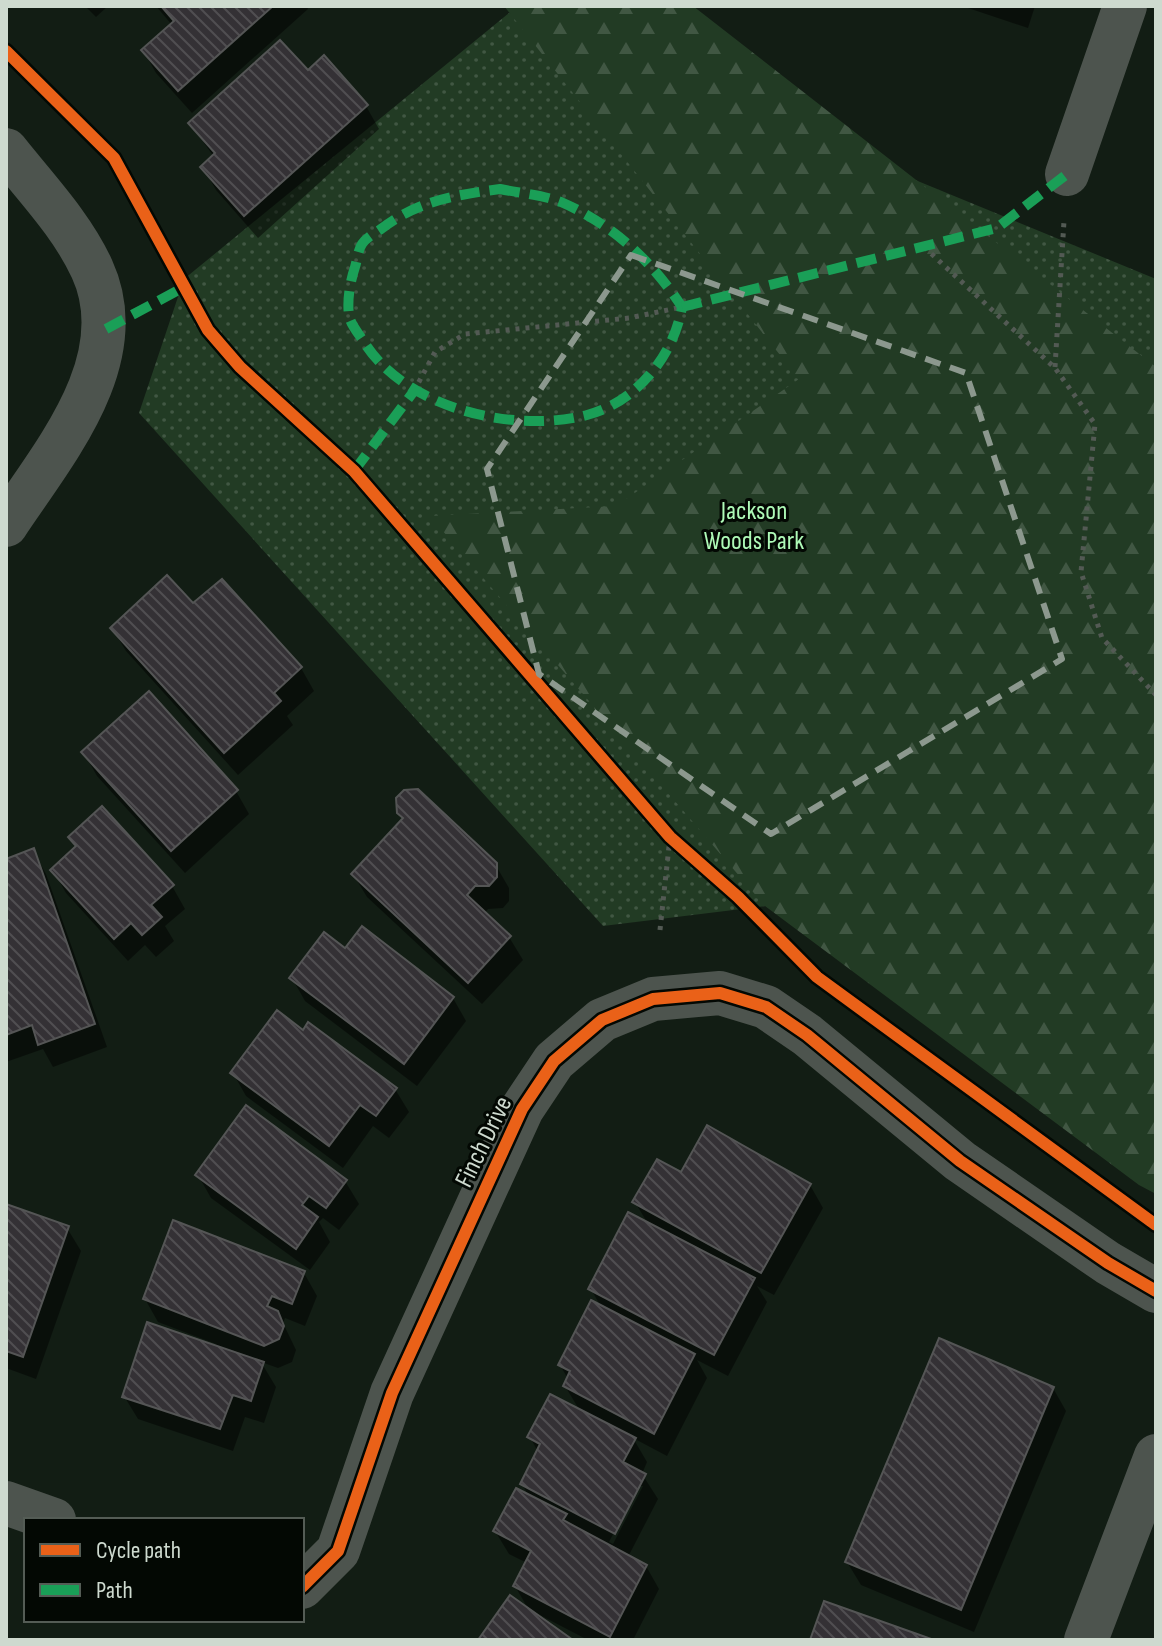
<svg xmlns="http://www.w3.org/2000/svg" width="1162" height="1646" font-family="'Sofia Sans Condensed',sans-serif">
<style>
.grass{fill:url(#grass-dots)}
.forest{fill:url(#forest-firs)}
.shadow{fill:#0007;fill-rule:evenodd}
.building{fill:url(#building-back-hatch);stroke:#545555;stroke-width:2}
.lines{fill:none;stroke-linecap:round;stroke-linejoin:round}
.path{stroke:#535a54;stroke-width:5;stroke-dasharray:4 6;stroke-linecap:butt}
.minor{stroke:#4d544e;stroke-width:44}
.quiet{stroke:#1a9f57;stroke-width:10;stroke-dasharray:20 10;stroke-linecap:butt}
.cycleway-casing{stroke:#030803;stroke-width:17}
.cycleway{stroke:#ea6118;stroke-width:12}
.marked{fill:none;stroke:#8c988e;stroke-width:6;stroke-dasharray:16 10;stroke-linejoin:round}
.labels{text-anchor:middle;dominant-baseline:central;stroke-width:6;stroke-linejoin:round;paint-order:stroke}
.park-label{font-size:26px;fill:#aefab7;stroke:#030803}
.street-label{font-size:26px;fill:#cedacf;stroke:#030803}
</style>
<defs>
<pattern id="grass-dots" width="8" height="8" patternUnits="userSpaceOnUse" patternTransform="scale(2)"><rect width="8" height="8" fill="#223b24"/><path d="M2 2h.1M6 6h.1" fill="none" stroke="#415743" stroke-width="1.8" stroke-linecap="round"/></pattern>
<pattern id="forest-firs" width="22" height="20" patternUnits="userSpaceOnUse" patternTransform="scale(2)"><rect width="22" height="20" fill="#223b24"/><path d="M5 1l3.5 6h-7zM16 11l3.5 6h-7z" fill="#415743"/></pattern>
<pattern id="building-back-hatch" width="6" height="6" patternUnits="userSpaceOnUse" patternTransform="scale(2)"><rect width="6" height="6" fill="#343135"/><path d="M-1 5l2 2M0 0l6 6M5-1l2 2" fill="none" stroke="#504e51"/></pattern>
</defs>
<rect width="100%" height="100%" fill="#121d14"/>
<polygon class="grass" points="509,13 1156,279 1156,1142 766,906 603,926 139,413 184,279"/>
<polygon class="forest" points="504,6 693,6 1156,367 1156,1194 1139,1185 765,906 430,516 616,506 799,379"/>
<g class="shadow">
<polygon points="85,6 108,6 96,17"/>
<polygon points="156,6 307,6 308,9 192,113 156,73 143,50 172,25"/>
<polygon points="962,6 1035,6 1028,28"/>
<polygon points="308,73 366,106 379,129 258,238 216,190 203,167 214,157 190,123"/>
<polygon points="221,582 301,668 314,691 287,716 293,725 238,775 126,651 112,628 193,606"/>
<polygon points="84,753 236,791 249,814 185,873 97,776"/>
<polygon points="399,812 495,864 509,888 509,901 503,908 488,909 484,914 509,937 523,960 482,1004 367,897 353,874 403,820"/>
<polygon points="70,838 172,886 185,909 165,926 174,941 156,957 145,945 128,961 66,893 53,870 76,848"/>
<polygon points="33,851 46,874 107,1047 53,1067 43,1049 6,1062 6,861"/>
<polygon points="345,950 453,998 466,1021 417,1086 305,1001 292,978"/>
<polygon points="303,1033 395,1089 409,1112 389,1138 373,1126 343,1168 246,1096 233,1073"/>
<polygon points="198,1175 345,1181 359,1204 339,1230 323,1218 319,1222 330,1242 310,1270 211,1198"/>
<path d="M 682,1175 L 810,1185 L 823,1208 L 774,1295 L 757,1286 L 767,1302 L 728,1376 L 697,1360 L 707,1378 L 667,1456 L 633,1438 L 647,1462 L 642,1474 L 658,1499 L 628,1557 L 646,1566 L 659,1589 L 633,1640 L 588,1640 L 536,1613 L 570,1640 L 480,1640 L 530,1612 L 515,1586 L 527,1563 L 509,1554 L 495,1531 L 529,1497 L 522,1484 L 538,1452 L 530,1437 L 580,1411 L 565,1386 L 568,1379 L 560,1365 L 601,1307 L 591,1289 L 648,1224 L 635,1202 ZM 638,1486 L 643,1486 L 613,1544 L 609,1542 Z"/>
<polygon points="6,1206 67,1228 81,1251 36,1379 6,1368"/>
<polygon points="304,1273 317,1296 305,1326 285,1318 283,1323 296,1350 292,1362 278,1368 261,1362 276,1387 264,1423 245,1417 233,1451 138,1419 124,1396 216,1344 158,1322 145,1299"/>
<polygon points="1053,1388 1066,1411 974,1632 861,1585 847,1562"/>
</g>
<g class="building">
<polygon points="161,6 273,6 178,91 141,50 174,21"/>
<polygon points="280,40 308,70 324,55 368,105 244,216 200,167 215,153 188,123"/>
<polygon points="167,575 193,603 222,579 302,667 274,693 281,701 224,753 110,628"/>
<polygon points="149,691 238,790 171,851 81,752"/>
<polygon points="418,789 497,863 497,877 489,886 475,886 467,895 511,936 468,983 351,874 403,818 397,813 396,798 404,790"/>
<polygon points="102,806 174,885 151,905 162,917 142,935 131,923 114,939 50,870 76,846 68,837"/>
<polygon points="34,848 95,1024 38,1045 32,1025 6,1035 6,859"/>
<polygon points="362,926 454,997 404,1064 289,978 324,932 345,948"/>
<polygon points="277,1010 303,1030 308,1022 397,1088 376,1116 360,1105 329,1146 230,1073"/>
<polygon points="246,1105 347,1180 326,1208 309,1196 302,1205 318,1217 296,1249 195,1175"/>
<polygon points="707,1125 811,1184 761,1273 632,1202 657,1159 681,1172"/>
<polygon points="6,1204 69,1226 23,1357 6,1351"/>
<polygon points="628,1212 755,1278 714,1355 588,1289"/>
<polygon points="173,1220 305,1271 292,1304 272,1296 267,1306 278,1311 284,1326 279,1339 264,1346 143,1299"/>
<polygon points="591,1300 695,1354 654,1434 563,1386 570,1371 558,1365"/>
<polygon points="147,1322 264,1362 251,1401 233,1395 220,1429 122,1397"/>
<polygon points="939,1338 1054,1387 961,1610 845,1562"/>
<polygon points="550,1394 636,1438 623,1462 646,1474 615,1534 520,1484 540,1444 527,1437"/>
<polygon points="516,1488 567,1514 563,1520 647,1565 610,1637 513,1586 531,1551 493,1531"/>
<polygon points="510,1595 573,1640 478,1640"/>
<polygon points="824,1601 934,1640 810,1640"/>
</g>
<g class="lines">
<g class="path">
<polyline points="924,247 1055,368 1095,424 1081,572 1102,638 1156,695"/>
<polyline points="1055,367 1064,221"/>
<polyline points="414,391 435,352 465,334 629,318 682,307"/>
<polyline points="660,930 670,837"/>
</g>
<g class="minor">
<path d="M 6,150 C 36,188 72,225 92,269 C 134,360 53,454 6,525"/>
<polyline points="1067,174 1125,6"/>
<polyline points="6,1503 54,1520"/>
<polyline points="302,1587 338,1551 392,1393 522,1109 554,1061 602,1020 653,999 720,993 766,1007 807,1035 960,1161 1108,1263 1156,1291"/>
<polyline points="1086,1640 1156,1456"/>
</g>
<g class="quiet">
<path d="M 500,189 C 519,193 543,195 561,202 C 612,224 652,261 682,307 C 674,355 637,402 587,415 C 513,434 405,408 364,342 C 359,334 350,324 349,315 C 347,300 350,282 355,267 C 357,261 358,250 362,244 C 366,238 375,233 381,229 C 417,201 455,195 500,189 Z"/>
<polyline points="682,307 997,228 1067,174"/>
<polyline points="106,329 184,287"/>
<polyline points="354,471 414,391"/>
</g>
<g class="cycleway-casing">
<g id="cycleway">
<polyline points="6,51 114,158 208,330 240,367 354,471 670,837 738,897 817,977 1156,1225"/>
<polyline points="302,1587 338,1551 392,1393 522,1109 554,1061 602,1020 653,999 720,993 766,1007 807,1035 960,1161 1108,1263 1156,1291"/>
</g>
</g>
<use href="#cycleway" class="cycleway"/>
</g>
<path class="marked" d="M 631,255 L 966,373 L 1062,659 L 771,834 L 539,674 L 487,469 Z"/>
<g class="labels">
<g class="park-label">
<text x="754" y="511">Jackson<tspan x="754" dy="30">Woods Park</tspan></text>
</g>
<g class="street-label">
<text transform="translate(484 1142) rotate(-64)">Finch Drive</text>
</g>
</g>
<rect width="1162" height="1646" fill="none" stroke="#cedacf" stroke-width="16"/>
<rect x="24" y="1518" width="280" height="104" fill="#030803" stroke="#545c55" stroke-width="2"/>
<rect x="40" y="1544" width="40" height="12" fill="#ea6118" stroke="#545c55" stroke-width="2"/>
<text x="96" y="1558" font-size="24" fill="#cedacf">Cycle path</text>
<rect x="40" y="1584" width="40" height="12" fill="#1a9f57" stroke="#545c55" stroke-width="2"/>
<text x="96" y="1598" font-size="24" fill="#cedacf">Path</text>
</svg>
